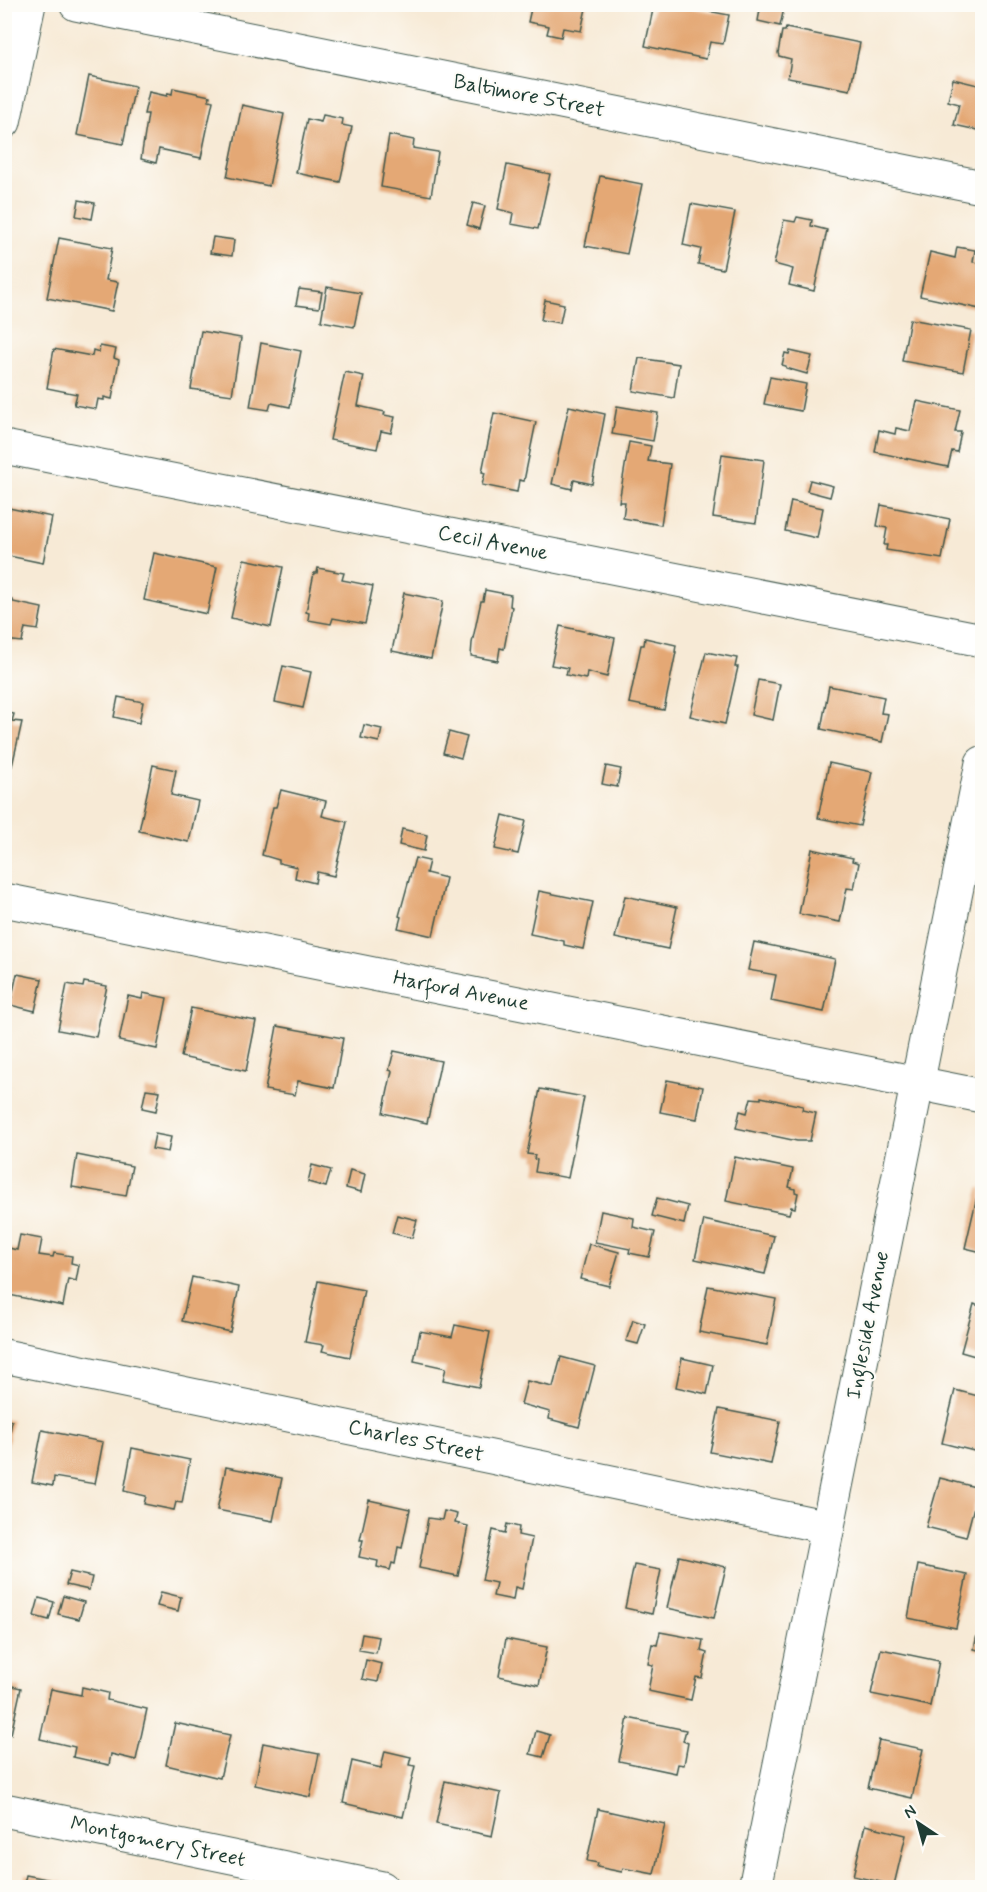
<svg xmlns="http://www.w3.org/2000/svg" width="987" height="1892" font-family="Mynerve,sans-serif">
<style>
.building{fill:#e4a875}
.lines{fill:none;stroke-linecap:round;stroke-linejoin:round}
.minor-casing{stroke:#3f574c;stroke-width:35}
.major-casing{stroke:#3f574c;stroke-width:35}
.minor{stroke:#fff;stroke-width:33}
.major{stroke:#fff;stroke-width:33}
.labels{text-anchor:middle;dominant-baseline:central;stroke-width:4.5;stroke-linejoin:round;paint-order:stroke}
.street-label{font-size:21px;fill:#1f3d34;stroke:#fdfcf7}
</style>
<rect width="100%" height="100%" fill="#fdfcf7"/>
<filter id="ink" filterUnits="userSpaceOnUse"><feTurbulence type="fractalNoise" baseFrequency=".0167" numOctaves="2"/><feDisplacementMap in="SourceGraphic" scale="12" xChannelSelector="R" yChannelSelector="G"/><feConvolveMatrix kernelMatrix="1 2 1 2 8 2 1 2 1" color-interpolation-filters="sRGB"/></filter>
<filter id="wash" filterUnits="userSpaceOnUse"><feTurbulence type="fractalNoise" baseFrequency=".008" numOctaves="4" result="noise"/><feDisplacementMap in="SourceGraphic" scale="24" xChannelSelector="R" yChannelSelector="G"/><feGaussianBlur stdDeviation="1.35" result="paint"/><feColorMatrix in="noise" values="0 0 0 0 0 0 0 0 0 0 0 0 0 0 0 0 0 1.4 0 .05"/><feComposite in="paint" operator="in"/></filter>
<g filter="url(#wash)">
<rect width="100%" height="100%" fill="#f7ead6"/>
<g id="blocks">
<g class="building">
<polygon points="532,4 587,4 581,31 563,28 561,37 547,34 549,26 528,22"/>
<polygon points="761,4 785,4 780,26 758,21"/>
<polygon points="654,5 676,5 729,15 723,44 710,42 706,59 645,46"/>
<polygon points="786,28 860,43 850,90 788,78 791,59 779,56 778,53 782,31 785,31"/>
<polygon points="89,76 135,86 123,144 77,135"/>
<polygon points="953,79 982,86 982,131 954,125 959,104 948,101"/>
<polygon points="173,88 210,96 209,100 213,101 201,158 159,149 156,163 141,159 148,114 144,114 149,92 167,96 168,93 172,94"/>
<polygon points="242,105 284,114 269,186 227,177"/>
<polygon points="323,115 343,119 342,125 352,127 340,182 296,173 307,119 321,122"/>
<polygon points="389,135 414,140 413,148 438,152 431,196 381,187"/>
<polygon points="507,165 550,174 538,229 511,224 513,213 498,209"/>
<polygon points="600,176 642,184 627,254 585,246"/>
<polygon points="79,200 95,203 92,219 76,216"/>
<polygon points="473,203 485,206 479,229 467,225"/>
<polygon points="691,204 735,212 723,269 698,264 701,249 683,245"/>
<polygon points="797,217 812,220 811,226 827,230 814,291 789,285 793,269 774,264 784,220 795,222"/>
<polygon points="213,237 234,240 232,256 210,253"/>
<polygon points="59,238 112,248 106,280 118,282 112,311 47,298"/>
<polygon points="957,247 975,250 973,262 982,264 982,300 980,309 920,296 930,252 955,258"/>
<polygon points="327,287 361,293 354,327 321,321"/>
<polygon points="299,289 322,292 319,308 296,305"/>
<polygon points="545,300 564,304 560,323 541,320"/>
<polygon points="910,319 971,330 963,372 902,361"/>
<polygon points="201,331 241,338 232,395 191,389"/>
<polygon points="261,343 301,351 290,407 271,403 269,410 250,407"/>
<polygon points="100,346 116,349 114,358 119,360 112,399 104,397 104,400 98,399 96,409 74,405 77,394 47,388 54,349 92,356 93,350 99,352"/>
<polygon points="790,351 812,356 807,374 786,368 786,366 782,365 785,353 789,354"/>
<polygon points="639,358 679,364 674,398 633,391"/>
<polygon points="345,372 364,376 358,406 385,412 384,415 395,417 391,433 381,431 377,449 330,440"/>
<polygon points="770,377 806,384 801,411 764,404"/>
<polygon points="917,401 960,410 955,432 961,432 957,452 952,451 948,467 875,452 879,430 895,434 896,428 910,431"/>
<polygon points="569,406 605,414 592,484 574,480 572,489 552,484"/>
<polygon points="617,406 658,413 653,441 612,434"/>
<polygon points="494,413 536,422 524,481 519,480 517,492 482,485 485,473 482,472"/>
<polygon points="629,442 651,446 648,461 670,464 661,525 623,518 625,502 619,502"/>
<polygon points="722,454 764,460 756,523 713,517"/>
<polygon points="810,480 833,486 830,497 807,491"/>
<polygon points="791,501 823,508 817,538 785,531"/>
<polygon points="881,505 950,519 942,559 886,550 887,545 884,545 887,528 877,526"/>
<polygon points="4,507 52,517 43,563 4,555"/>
<polygon points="154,553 217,567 207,614 144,600"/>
<polygon points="244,559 283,567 271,627 231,618"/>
<polygon points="318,568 344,573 342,580 373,586 365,624 333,618 331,624 308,620 309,613 306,612 314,573 317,573"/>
<polygon points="485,590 511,595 510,606 512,607 504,649 500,648 498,661 471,656 472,643 481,601 483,601"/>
<polygon points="404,593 443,601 431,659 392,651"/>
<polygon points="4,598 13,600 13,602 42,608 38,630 25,628 22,642 4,640"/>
<polygon points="560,626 615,638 607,677 587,672 586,679 566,675 568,668 551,665"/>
<polygon points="645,638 676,645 675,652 676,652 664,710 629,703 641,645 644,645"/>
<polygon points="706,652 737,658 735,667 738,667 725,724 690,716"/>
<polygon points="283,666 311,672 303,708 275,702"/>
<polygon points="758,680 780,684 773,720 751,715"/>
<polygon points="829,686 884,697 881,713 888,714 882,742 821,729"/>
<polygon points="118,697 143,702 139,723 114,717"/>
<polygon points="4,712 14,714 12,721 22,722 12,766 4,764"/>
<polygon points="364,725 382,729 379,742 361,738"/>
<polygon points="449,732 467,737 461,758 443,753"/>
<polygon points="829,763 872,772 860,826 818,818"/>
<polygon points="153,765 176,770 171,795 198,801 189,842 139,831"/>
<polygon points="606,766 621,769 617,787 602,784"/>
<polygon points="281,790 326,801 322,816 347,822 334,876 317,872 315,883 295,878 297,867 279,863 279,860 262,855 273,807 276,807"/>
<polygon points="503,815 526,821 518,854 495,849"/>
<polygon points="402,829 427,835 424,851 399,845"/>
<polygon points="812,849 853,858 852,861 859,863 854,889 847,888 840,922 799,914"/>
<polygon points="415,858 429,861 426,873 446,878 433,936 398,928 401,917 399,916"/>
<polygon points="539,891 593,902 583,949 564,945 564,941 530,934"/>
<polygon points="625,896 677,907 668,949 615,938"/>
<polygon points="754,942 835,959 824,1012 771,1001 776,975 748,970"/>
<polygon points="17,974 42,979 35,1011 10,1005"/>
<polygon points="84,982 107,986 96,1037 58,1030 67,984 83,987"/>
<polygon points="143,993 167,998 157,1049 119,1041 128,996 142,999"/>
<polygon points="191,1008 256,1021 246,1071 181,1057"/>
<polygon points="277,1026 343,1038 334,1088 298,1081 295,1095 265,1090"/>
<polygon points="394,1051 441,1061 427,1123 383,1113 392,1071 389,1070"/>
<polygon points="667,1080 703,1087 697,1119 660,1112"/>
<polygon points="146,1089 160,1091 156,1111 142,1108"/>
<polygon points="540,1089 584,1097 568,1178 535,1172 537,1160 534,1159 535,1155 527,1154"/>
<polygon points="761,1097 803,1106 802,1110 816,1113 810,1141 797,1141 736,1128 740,1111 747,1113 751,1098 761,1099"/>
<polygon points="155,1134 171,1137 168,1152 152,1149"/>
<polygon points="77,1155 132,1166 126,1196 72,1187"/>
<polygon points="735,1157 793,1169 789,1187 795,1189 795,1192 798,1193 795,1208 791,1207 789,1214 726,1201"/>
<polygon points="312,1165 331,1170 326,1187 308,1182"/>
<polygon points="350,1170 365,1174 361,1192 346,1188"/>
<polygon points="979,1188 982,1189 982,1252 965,1248"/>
<polygon points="657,1198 688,1206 684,1224 652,1216"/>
<polygon points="601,1211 634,1218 633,1227 655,1232 649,1257 629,1253 630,1249 595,1242"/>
<polygon points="397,1215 417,1220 412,1238 392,1233"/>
<polygon points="704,1220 774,1236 765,1274 695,1259"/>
<polygon points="20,1235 42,1239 39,1255 53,1257 54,1253 72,1256 71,1263 79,1265 76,1281 68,1279 63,1306 4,1294 4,1273 9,1248 17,1250"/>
<polygon points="589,1244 619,1252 609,1286 580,1279"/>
<polygon points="192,1277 239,1287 230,1332 182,1321"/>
<polygon points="318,1281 364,1290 350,1357 322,1351 324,1345 305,1342"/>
<polygon points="708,1286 776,1299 767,1345 699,1332"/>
<polygon points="974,1304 982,1307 982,1358 961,1352"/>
<polygon points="633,1320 645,1324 638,1344 626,1341"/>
<polygon points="455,1325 490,1332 479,1387 443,1380 446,1368 414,1361 420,1331 452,1337"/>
<polygon points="561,1357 595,1366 579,1427 549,1419 550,1412 521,1404 527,1381 553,1387"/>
<polygon points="682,1358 713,1365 707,1394 676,1387"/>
<polygon points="955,1390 982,1397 982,1453 942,1443"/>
<polygon points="719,1409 780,1421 771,1464 710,1452"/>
<polygon points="4,1419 12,1421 6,1453 4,1452"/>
<polygon points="42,1430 103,1442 95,1484 54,1477 53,1486 32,1482"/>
<polygon points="132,1448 190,1460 182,1503 176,1502 174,1510 144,1504 146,1496 124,1491"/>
<polygon points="226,1467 282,1478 273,1521 217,1510"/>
<polygon points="940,1478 979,1488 966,1537 926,1527"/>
<polygon points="369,1500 410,1509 402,1548 398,1547 395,1564 392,1563 390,1570 377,1567 378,1561 359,1557 363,1540 360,1540"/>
<polygon points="444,1511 457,1514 455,1523 468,1526 458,1576 419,1568 428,1518 442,1520"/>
<polygon points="507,1524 519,1527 518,1535 532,1538 522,1589 515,1587 513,1600 493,1596 496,1583 482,1580 493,1530 505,1533"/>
<polygon points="679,1556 726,1567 714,1618 667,1608"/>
<polygon points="634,1565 661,1570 652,1614 625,1608"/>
<polygon points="918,1565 967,1575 956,1628 908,1618"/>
<polygon points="70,1572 92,1577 89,1590 66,1585"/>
<polygon points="161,1592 181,1597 178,1611 157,1606"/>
<polygon points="63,1596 84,1602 79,1619 58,1614"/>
<polygon points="39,1598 54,1602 49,1620 34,1616"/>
<polygon points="660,1632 703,1640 701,1651 707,1653 702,1678 696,1677 691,1700 648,1691 653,1665 648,1664 652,1644 657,1645"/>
<polygon points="362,1634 379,1637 376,1653 359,1650"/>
<polygon points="977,1635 982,1637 982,1651 974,1649"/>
<polygon points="506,1639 547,1647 539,1685 499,1676"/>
<polygon points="881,1649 939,1661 930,1706 871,1694"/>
<polygon points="366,1660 382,1664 378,1682 362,1679"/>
<polygon points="4,1684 21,1688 11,1734 4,1732"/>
<polygon points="82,1687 108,1693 107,1700 147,1709 136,1760 111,1754 109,1765 73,1757 75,1747 40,1739 51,1689 81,1695"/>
<polygon points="628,1718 686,1730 683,1741 688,1743 684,1765 678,1764 676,1773 619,1761"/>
<polygon points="175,1723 230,1735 220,1778 166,1765"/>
<polygon points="536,1731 550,1735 543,1757 530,1754"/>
<polygon points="879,1740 923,1749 912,1798 868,1788"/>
<polygon points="263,1743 319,1754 310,1797 255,1785"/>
<polygon points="385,1751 411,1757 409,1765 415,1766 403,1817 343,1803 352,1761 381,1768"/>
<polygon points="445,1781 501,1793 492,1836 436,1824"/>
<polygon points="598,1809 665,1824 654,1874 623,1868 622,1872 597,1867 598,1863 587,1861"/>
<polygon points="865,1825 906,1835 894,1885 853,1876"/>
<polygon points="26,1875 62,1882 61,1888 23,1888"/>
</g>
</g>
</g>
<g filter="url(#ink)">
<use href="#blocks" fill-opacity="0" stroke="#3f574c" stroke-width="1.5"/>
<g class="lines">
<g class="minor-casing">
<g id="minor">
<polyline points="76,4 982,187"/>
<polyline points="4,122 29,4"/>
<polyline points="4,447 982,640"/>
<polyline points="4,900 982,1096"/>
<polyline points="4,1356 828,1527"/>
<polyline points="4,1810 382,1888"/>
</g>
</g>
<g class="major-casing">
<polyline id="major" points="755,1888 982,763"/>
</g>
<use href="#minor" class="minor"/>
<use href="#major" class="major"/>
</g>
</g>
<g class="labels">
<g class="street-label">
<text transform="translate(529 96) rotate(11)">Baltimore Street</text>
<text transform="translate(493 543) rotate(11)">Cecil Avenue</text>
<text transform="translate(461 991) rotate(11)">Harford Avenue</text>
<text transform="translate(868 1325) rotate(-79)">Ingleside Avenue</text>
<text transform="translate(416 1441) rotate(12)">Charles Street</text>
<text transform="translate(158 1842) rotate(12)">Montgomery Street</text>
</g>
</g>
<rect width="987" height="1892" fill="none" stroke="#fdfcf7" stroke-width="24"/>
<g transform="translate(918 1823) rotate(324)" stroke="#fdfcf7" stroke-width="4.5" paint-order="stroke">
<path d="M0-4.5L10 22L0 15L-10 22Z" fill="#1f3d34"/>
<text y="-9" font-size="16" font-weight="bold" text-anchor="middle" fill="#1f3d34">N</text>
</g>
</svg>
